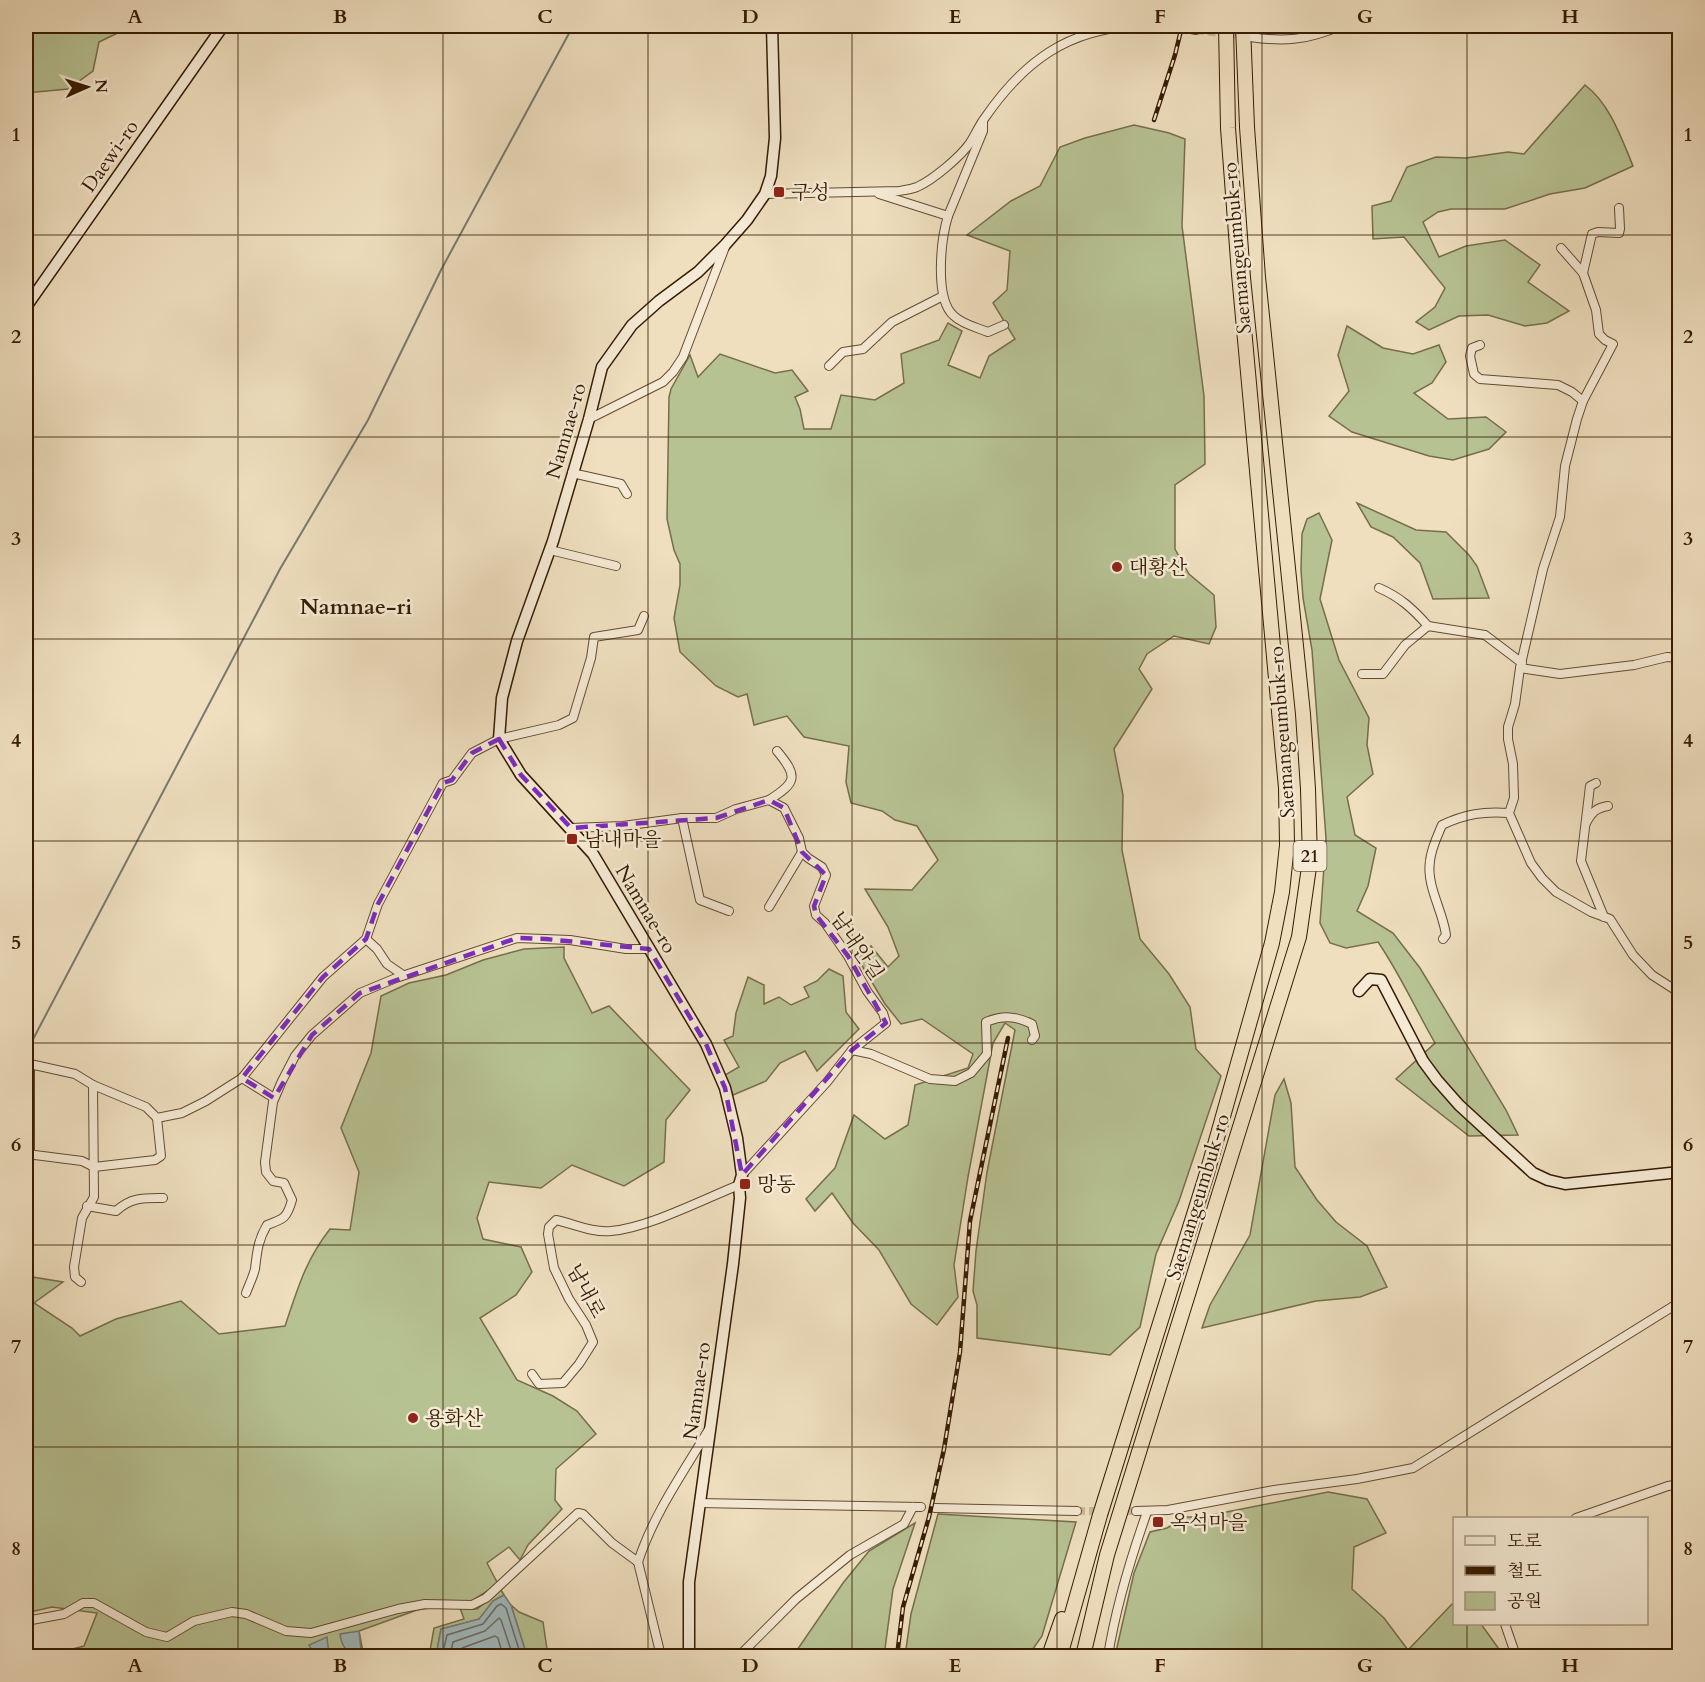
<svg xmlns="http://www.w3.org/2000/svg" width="1705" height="1682" font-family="Cardo,'Noto Serif KR',serif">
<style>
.green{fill:#b7c293;stroke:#766e4a;stroke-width:1.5}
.water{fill:#a0b9be;stroke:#767a72;stroke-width:1.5}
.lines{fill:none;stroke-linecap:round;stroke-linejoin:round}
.shore{stroke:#6b6a5f;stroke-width:1.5}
.stream{stroke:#767a72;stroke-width:2}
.street-tunnel{stroke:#cab899;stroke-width:8;stroke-dasharray:8 4;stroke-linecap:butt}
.street-casing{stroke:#644c30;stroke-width:10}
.secondary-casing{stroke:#361b00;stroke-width:13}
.highway-casing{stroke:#361b00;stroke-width:16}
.street{stroke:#f5ead5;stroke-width:8}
.secondary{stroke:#f5ead5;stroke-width:10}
.highway{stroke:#efdfbf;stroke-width:14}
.rail-casing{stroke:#361b00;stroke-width:4.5}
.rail{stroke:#f5ead5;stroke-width:2;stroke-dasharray:7;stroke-linecap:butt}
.marked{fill:none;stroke:#7b2cbf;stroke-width:4.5;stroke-dasharray:12 8;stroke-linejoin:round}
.grid{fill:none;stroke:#361b00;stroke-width:1.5;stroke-opacity:0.55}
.poi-dot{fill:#8f2418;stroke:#f5ead5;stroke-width:2}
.labels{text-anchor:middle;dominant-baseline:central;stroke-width:5;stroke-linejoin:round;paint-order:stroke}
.shield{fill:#f5ead5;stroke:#6f5940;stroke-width:1.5}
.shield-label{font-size:18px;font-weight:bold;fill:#361b00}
.street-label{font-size:20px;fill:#361b00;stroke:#f5ead5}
.poi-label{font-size:20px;fill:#361b00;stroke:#f5ead5;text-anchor:start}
.quarter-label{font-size:22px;font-weight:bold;fill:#361b00;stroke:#f5ead5}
.neatline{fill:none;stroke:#361b00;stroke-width:2}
.grid-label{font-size:20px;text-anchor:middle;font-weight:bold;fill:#361b00}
</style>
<rect width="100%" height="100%" fill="#efdfbf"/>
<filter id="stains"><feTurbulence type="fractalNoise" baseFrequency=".00333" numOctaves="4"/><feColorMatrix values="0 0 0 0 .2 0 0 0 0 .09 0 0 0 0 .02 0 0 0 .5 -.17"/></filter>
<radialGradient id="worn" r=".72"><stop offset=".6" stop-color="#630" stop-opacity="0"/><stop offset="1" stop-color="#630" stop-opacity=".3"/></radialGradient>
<g class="green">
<polygon points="26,26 132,26 99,42 93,71 68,89 26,93"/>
<path d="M 1585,85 C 1610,104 1621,137 1633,166 L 1585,188 L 1550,194 L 1505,209 L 1451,209 L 1438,212 L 1423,222 L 1439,257 L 1466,246 L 1505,240 L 1540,265 L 1528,282 L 1569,311 L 1547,323 L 1525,326 L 1488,315 L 1459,316 L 1429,330 L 1416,322 L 1435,307 L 1445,288 L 1404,237 L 1373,239 L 1372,206 L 1391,201 L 1407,167 L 1436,157 L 1466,158 L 1508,152 L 1524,154 Z"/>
<polygon points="1134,125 1169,133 1185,139 1182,226 1204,396 1205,464 1175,485 1175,549 1189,574 1214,595 1216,627 1209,644 1174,636 1147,654 1139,669 1152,689 1114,749 1123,795 1122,850 1140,939 1169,974 1190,1007 1196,1049 1221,1076 1179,1201 1156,1254 1140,1327 1110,1355 977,1338 977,1305 973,1291 976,1251 987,1172 1015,1030 1005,1023 993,1043 968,1177 954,1265 958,1297 937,1325 911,1304 879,1250 853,1223 832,1193 815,1211 806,1199 835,1168 854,1115 885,1139 908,1125 915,1085 968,1068 973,1054 922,1019 901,1024 885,1004 855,954 871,946 888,967 899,956 888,927 865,889 912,890 938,860 917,826 895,820 882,811 851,803 846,782 849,746 804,737 787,716 754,725 747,694 738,697 716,686 680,652 674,618 680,585 680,564 674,550 667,519 669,397 671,389 690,355 698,377 720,354 775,373 792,370 808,391 795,397 800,409 804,429 831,429 841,395 875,400 904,383 901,354 939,340 948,323 962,331 948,365 980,378 989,356 1015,339 993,303 1007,290 1010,251 967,235 1011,201 1040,186 1060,147 1085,138"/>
<polygon points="1347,326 1383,348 1413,354 1439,345 1446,362 1432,383 1414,393 1448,419 1486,417 1506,432 1489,449 1453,460 1429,456 1352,432 1329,416 1349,391 1338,355"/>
<polygon points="1357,503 1416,530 1446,532 1469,555 1477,566 1489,598 1433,599 1420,563 1393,537 1371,527"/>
<path d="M 1319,513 L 1332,540 L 1320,599 L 1339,660 L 1369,718 L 1367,745 L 1373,774 L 1347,797 L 1355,835 L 1376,848 L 1368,886 L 1357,911 L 1393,933 L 1420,968 L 1506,1110 L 1518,1135 L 1469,1136 L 1396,1079 L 1435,1043 C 1416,1010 1400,974 1378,942 L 1346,948 L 1330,943 L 1320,923 L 1326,838 L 1312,650 L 1303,598 L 1301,570 L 1302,534 L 1307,519 Z"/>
<path d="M 564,947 L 564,958 L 592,1013 L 609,1006 L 690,1090 L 666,1120 L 664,1162 L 624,1186 L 572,1165 L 541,1188 L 489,1182 L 477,1218 L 483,1239 L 521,1247 L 532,1272 L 516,1295 L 480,1318 L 517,1380 L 553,1396 L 577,1411 L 596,1434 L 556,1469 L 555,1500 L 562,1509 L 528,1545 L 520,1560 L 509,1547 L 487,1563 L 498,1584 L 472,1601 L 417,1610 L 359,1631 L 363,1652 L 378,1656 L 357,1656 L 347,1651 L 339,1656 L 46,1656 L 84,1646 L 97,1613 L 52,1607 L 26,1613 L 26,1276 L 63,1282 L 34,1303 L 72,1328 L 80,1336 L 116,1319 L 181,1301 L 219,1334 L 285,1326 C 298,1288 305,1261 330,1229 L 350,1230 L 359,1172 L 341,1128 L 371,1053 L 381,996 L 409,983 L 446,975 L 483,960 L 524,949 Z"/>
<polygon points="829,969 843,976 846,1012 859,1029 817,1071 805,1051 780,1063 766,1081 733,1095 725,1075 739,1067 724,1040 733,1036 736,1013 748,977 764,985 764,1004 779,997 791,1005 809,997 804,987 817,981"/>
<polygon points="1284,1079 1291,1103 1295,1167 1317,1200 1336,1222 1367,1246 1387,1287 1360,1297 1316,1301 1202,1328 1210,1305 1250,1235 1275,1095"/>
<polygon points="1328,1492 1367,1499 1386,1533 1354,1547 1352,1589 1384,1618 1408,1650 1452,1604 1454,1606 1454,1624 1481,1624 1504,1656 1246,1656 1242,1650 1185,1656 1115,1656 1134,1573 1150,1532 1167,1528 1185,1517 1201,1517"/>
<polygon points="938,1514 1076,1522 1042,1636 1028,1656 905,1656 911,1614"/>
<polygon points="915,1523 893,1589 884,1656 800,1656 795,1653 843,1583 869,1551"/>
<polygon points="501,1590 504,1595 493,1601 480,1619 441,1629 436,1656 429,1656 434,1628 464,1619 460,1608 477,1609"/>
<polygon points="511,1605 519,1612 543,1622 548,1656 527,1656"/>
</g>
<g class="water">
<polygon points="504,1595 511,1605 527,1656 436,1656 441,1629 479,1619 493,1601"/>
<path d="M 359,1631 L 361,1650 L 352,1653 C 344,1650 341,1643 340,1634 Z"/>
<polygon points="327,1637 329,1656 315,1656 309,1645"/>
</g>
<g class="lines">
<g class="shore">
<polyline points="442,1656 447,1635 483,1624 497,1606 501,1604 506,1608 521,1656"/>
<polyline points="450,1656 453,1642 485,1631 499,1618 501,1620 513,1656"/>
<polyline points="459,1656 462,1648 495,1636 498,1638 503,1656"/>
</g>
<polyline class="stream" points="29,1047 280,569 368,420 441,270 573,26"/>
<g class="street-tunnel">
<polyline points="1196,30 1245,36"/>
<polyline points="1077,1511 1136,1511"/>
</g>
<g class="street-casing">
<g id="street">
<polyline points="1177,26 1196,30"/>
<path d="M 1250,37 C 1284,42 1308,40 1340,26"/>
<path d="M 765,194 L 899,191 C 905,190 912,189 917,187 C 933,180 960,157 970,143 C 975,135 979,126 984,119 C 1023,62 1068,28 1139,26"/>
<polyline points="879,194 948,216 983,131 983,121"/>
<path d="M 948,216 C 941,239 934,299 954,316 C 962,324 978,328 988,332 L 1004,325"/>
<polyline points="1561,248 1583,273 1596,310 1599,334 1605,340 1613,344 1583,401 1577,419 1565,466 1560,517 1543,569 1520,668 1515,704 1508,727 1508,739 1513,764 1514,798 1509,813 1531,863 1542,878 1556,892 1591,912 1610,919 1633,955 1652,975 1680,993"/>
<polyline points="1583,273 1592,234 1598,232 1619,233 1620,229 1619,208"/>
<polyline points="1480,345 1472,348 1470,356 1474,374 1480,379 1558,385 1572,392 1583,401"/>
<polyline points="829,366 843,352 863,349 892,322 943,296"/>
<polyline points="589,419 663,382 673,372 683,357 725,247"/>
<polyline points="572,473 621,484 627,494"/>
<polyline points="550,550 616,566"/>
<path d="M 1379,588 C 1400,597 1413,609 1428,626"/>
<polyline points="1520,668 1560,674 1634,665 1667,657 1680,658"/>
<polyline points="1362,674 1383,674 1405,645 1428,626 1485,635 1522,663"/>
<polyline points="1596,783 1590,786 1581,861 1604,917"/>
<path d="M 769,800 C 796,783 799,777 777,751"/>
<polyline points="682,818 700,900 729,911"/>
<path d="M 1586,823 C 1592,812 1596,808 1608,806"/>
<polyline points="571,828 623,826 682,818 716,818 736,809 769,800 784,808 799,838 802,852 808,858 822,867 826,875 814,906 816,915 825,923 848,956 867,991 883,1013 886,1023 852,1050 827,1082 742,1175"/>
<polyline points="769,907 802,852"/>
<polyline points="366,939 377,949 387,964 403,975"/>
<path d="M 1443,939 L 1446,935 C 1443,911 1426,886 1430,861 C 1431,849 1437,837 1442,825 C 1465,814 1484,811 1509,813"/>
<path d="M 852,1050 L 871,1054 L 930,1079 L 955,1081 L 971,1073 L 987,1054 L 986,1022 C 1003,1015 1016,1016 1032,1024 L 1035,1036 L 1032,1040"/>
<polyline points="242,1078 274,1098"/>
<polyline points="27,1154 82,1161 94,1167 155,1160 161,1156 157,1118"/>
<polyline points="26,1184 30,1154 30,1064 75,1074 93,1085 146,1107 157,1118 182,1113 206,1101 242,1078 323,977 366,939 378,904 443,783 452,780 472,753 499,739 559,725 573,718 591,658 594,637 638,630 644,616"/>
<path d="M 87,1206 L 116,1211 C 131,1197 144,1198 163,1198"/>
<polyline points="81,1282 75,1277 74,1267 82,1218 94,1197 93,1085"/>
<path d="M 246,1293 C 249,1285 253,1277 255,1269 C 257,1252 258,1240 267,1225 C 284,1219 287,1218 292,1200 L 284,1183 L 273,1181 L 266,1172 L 265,1162 L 273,1102 L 282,1081 L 295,1056 L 312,1035 L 360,993 L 396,978 L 517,938 L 570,940 L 626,949 L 649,949"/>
<path d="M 532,1374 L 539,1384 L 563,1383 L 579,1364 L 593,1342 L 586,1325 L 569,1299 L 554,1268 L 548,1234 L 549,1227 L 556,1220 C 574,1224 593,1233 611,1231 C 648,1228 704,1199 739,1185"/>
<polyline points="699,1503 921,1507"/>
<polyline points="935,1508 1077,1511"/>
<polyline points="1136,1511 1168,1510 1274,1490 1357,1479 1413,1468 1680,1302"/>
<polyline points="1576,1518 1668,1486 1680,1484"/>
<polyline points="638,1562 661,1656"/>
<path d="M 26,1621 L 64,1614 L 83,1603 L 94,1603 L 146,1632 L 167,1637 L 194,1621 L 232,1612 L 246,1614 L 286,1631 L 311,1633 L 398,1609 L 425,1604 L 472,1605 L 486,1598 L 578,1513 L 583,1514 L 612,1543 L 638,1562 C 654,1513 683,1473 709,1429"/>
<polyline points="1505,1624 1516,1656"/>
<polyline points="739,1656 796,1599 850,1555 904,1524 913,1507"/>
<path d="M 1108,1656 C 1116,1606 1130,1560 1147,1512"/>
</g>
</g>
<g class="secondary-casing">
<g id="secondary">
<polyline points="26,307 223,26"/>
<polyline points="1359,991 1370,979 1381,980 1423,1061 1437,1080 1459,1105 1533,1173 1548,1180 1565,1184 1680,1172"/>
<polyline points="689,1656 689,1582 733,1264 740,1198 739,1185 742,1175 737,1138 725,1088 706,1044 593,854 521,775 499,739 502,698 517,641 553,541 589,419 602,367 632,325 659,301 698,272 725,245 747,220 765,194 771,176 775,138 772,26"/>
</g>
</g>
<g class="highway-casing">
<g id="highway">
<polyline points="1049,1656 1062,1619"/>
<polyline points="1060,1656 1100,1515 1207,1173 1272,943 1282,892 1287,845 1286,788 1239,274 1228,128 1226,26"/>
<polyline points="1083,1656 1107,1555 1299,937 1310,860 1308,789 1303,714 1258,277 1247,127 1243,26"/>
</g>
</g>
<use href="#street" class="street"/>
<use href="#secondary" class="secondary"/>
<use href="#highway" class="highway"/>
<g class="rail-casing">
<g id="rail">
<polyline points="1154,120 1175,55 1182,26"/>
<polyline points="897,1656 903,1607 929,1517 944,1449 960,1352 970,1221 1008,1038"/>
</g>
</g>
<use href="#rail" class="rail"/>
</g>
<path class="marked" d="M 499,739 L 521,775 L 571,828 L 716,818 L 769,800 L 784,808 L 802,852 L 826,875 L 814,906 L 816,915 L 848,956 L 886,1023 L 852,1050 L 742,1175 L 725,1088 L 706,1044 L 649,949 L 546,939 L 517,938 L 360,993 L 312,1035 L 274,1098 L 242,1078 L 323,977 L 366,939 L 378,904 L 443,783 L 452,780 L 472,753 Z"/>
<path class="grid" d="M 238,26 L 238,1656M 443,26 L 443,1656M 648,26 L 648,1656M 852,26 L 852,1656M 1057,26 L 1057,1656M 1262,26 L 1262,1656M 1467,26 L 1467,1518M 26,235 L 1680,235M 26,437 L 1680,437M 26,639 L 1680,639M 26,841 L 1680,841M 26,1043 L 1680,1043M 26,1245 L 1680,1245M 26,1447 L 1680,1447M 1467,1624 L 1467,1656"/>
<g class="poi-dot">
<rect x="773" y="186" width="12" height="12" rx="3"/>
<circle cx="1117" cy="567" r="6"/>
<rect x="566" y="833" width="12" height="12" rx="3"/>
<rect x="739" y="1178" width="12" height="12" rx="3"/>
<circle cx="413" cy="1418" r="6"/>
<rect x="1152" y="1516" width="12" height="12" rx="3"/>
</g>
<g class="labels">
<rect class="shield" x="1293.5" y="841" width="33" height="30" rx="4.5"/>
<g class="shield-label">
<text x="1310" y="856">21</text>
</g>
<g class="street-label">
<text transform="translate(110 156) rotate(-55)">Daewi-ro</text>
<text transform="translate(1237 248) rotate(-95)">Saemangeumbuk-ro</text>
<text transform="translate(566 431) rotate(-74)">Namnae-ro</text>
<text transform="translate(1282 732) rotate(-94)">Saemangeumbuk-ro</text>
<text transform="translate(646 909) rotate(59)">Namnae-ro</text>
<text transform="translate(857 946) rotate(56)">남내안길</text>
<text transform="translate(1198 1197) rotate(-73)">Saemangeumbuk-ro</text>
<text transform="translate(586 1291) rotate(62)">남내로</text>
<text transform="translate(697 1391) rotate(-82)">Namnae-ro</text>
</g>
<g class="poi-label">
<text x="791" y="192">구성</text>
<text x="1129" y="567">대황산</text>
<text x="584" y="839">남내마을</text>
<text x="757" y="1184">망동</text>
<text x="425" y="1418">용화산</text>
<text x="1170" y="1522">옥석마을</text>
</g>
<g class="quarter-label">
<text x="356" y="607">Namnae-ri</text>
</g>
</g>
<rect width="1705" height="1682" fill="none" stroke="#efdfbf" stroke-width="66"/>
<rect x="1453" y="1517" width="195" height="108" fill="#f5ead5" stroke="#a99780" stroke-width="1.5"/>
<rect x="1465" y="1536" width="30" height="9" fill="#f5ead5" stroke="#a99780" stroke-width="1.5"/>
<text x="1507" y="1547" font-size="18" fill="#361b00">도로</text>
<rect x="1465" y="1566" width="30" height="9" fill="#361b00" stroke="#a99780" stroke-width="1.5"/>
<text x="1507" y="1577" font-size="18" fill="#361b00">철도</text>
<rect x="1465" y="1592" width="30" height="18" fill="#b7c293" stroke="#a99780" stroke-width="1.5"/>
<text x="1507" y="1607" font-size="18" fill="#361b00">공원</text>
<g transform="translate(87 87) rotate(87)" stroke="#f5ead5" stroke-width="4.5" paint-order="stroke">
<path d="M0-4.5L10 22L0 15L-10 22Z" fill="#361b00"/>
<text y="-9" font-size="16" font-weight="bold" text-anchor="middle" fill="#361b00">N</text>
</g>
<rect x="33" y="33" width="1639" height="1616" class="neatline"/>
<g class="grid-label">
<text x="135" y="23">A</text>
<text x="340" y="23">B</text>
<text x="545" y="23">C</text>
<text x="750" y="23">D</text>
<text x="955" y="23">E</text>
<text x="1160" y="23">F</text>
<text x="1365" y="23">G</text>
<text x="1570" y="23">H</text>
<text x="16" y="141">1</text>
<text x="1688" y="141">1</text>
<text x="16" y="343">2</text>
<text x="1688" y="343">2</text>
<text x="16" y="545">3</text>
<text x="1688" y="545">3</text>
<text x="16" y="747">4</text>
<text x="1688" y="747">4</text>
<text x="16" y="949">5</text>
<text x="1688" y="949">5</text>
<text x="16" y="1151">6</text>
<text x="1688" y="1151">6</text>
<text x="16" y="1353">7</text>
<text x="1688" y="1353">7</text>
<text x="16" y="1555">8</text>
<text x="1688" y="1555">8</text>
<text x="135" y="1672">A</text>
<text x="340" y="1672">B</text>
<text x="545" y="1672">C</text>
<text x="750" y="1672">D</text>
<text x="955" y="1672">E</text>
<text x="1160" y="1672">F</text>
<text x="1365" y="1672">G</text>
<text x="1570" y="1672">H</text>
</g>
<rect width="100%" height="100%" filter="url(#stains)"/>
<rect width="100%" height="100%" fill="url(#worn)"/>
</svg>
